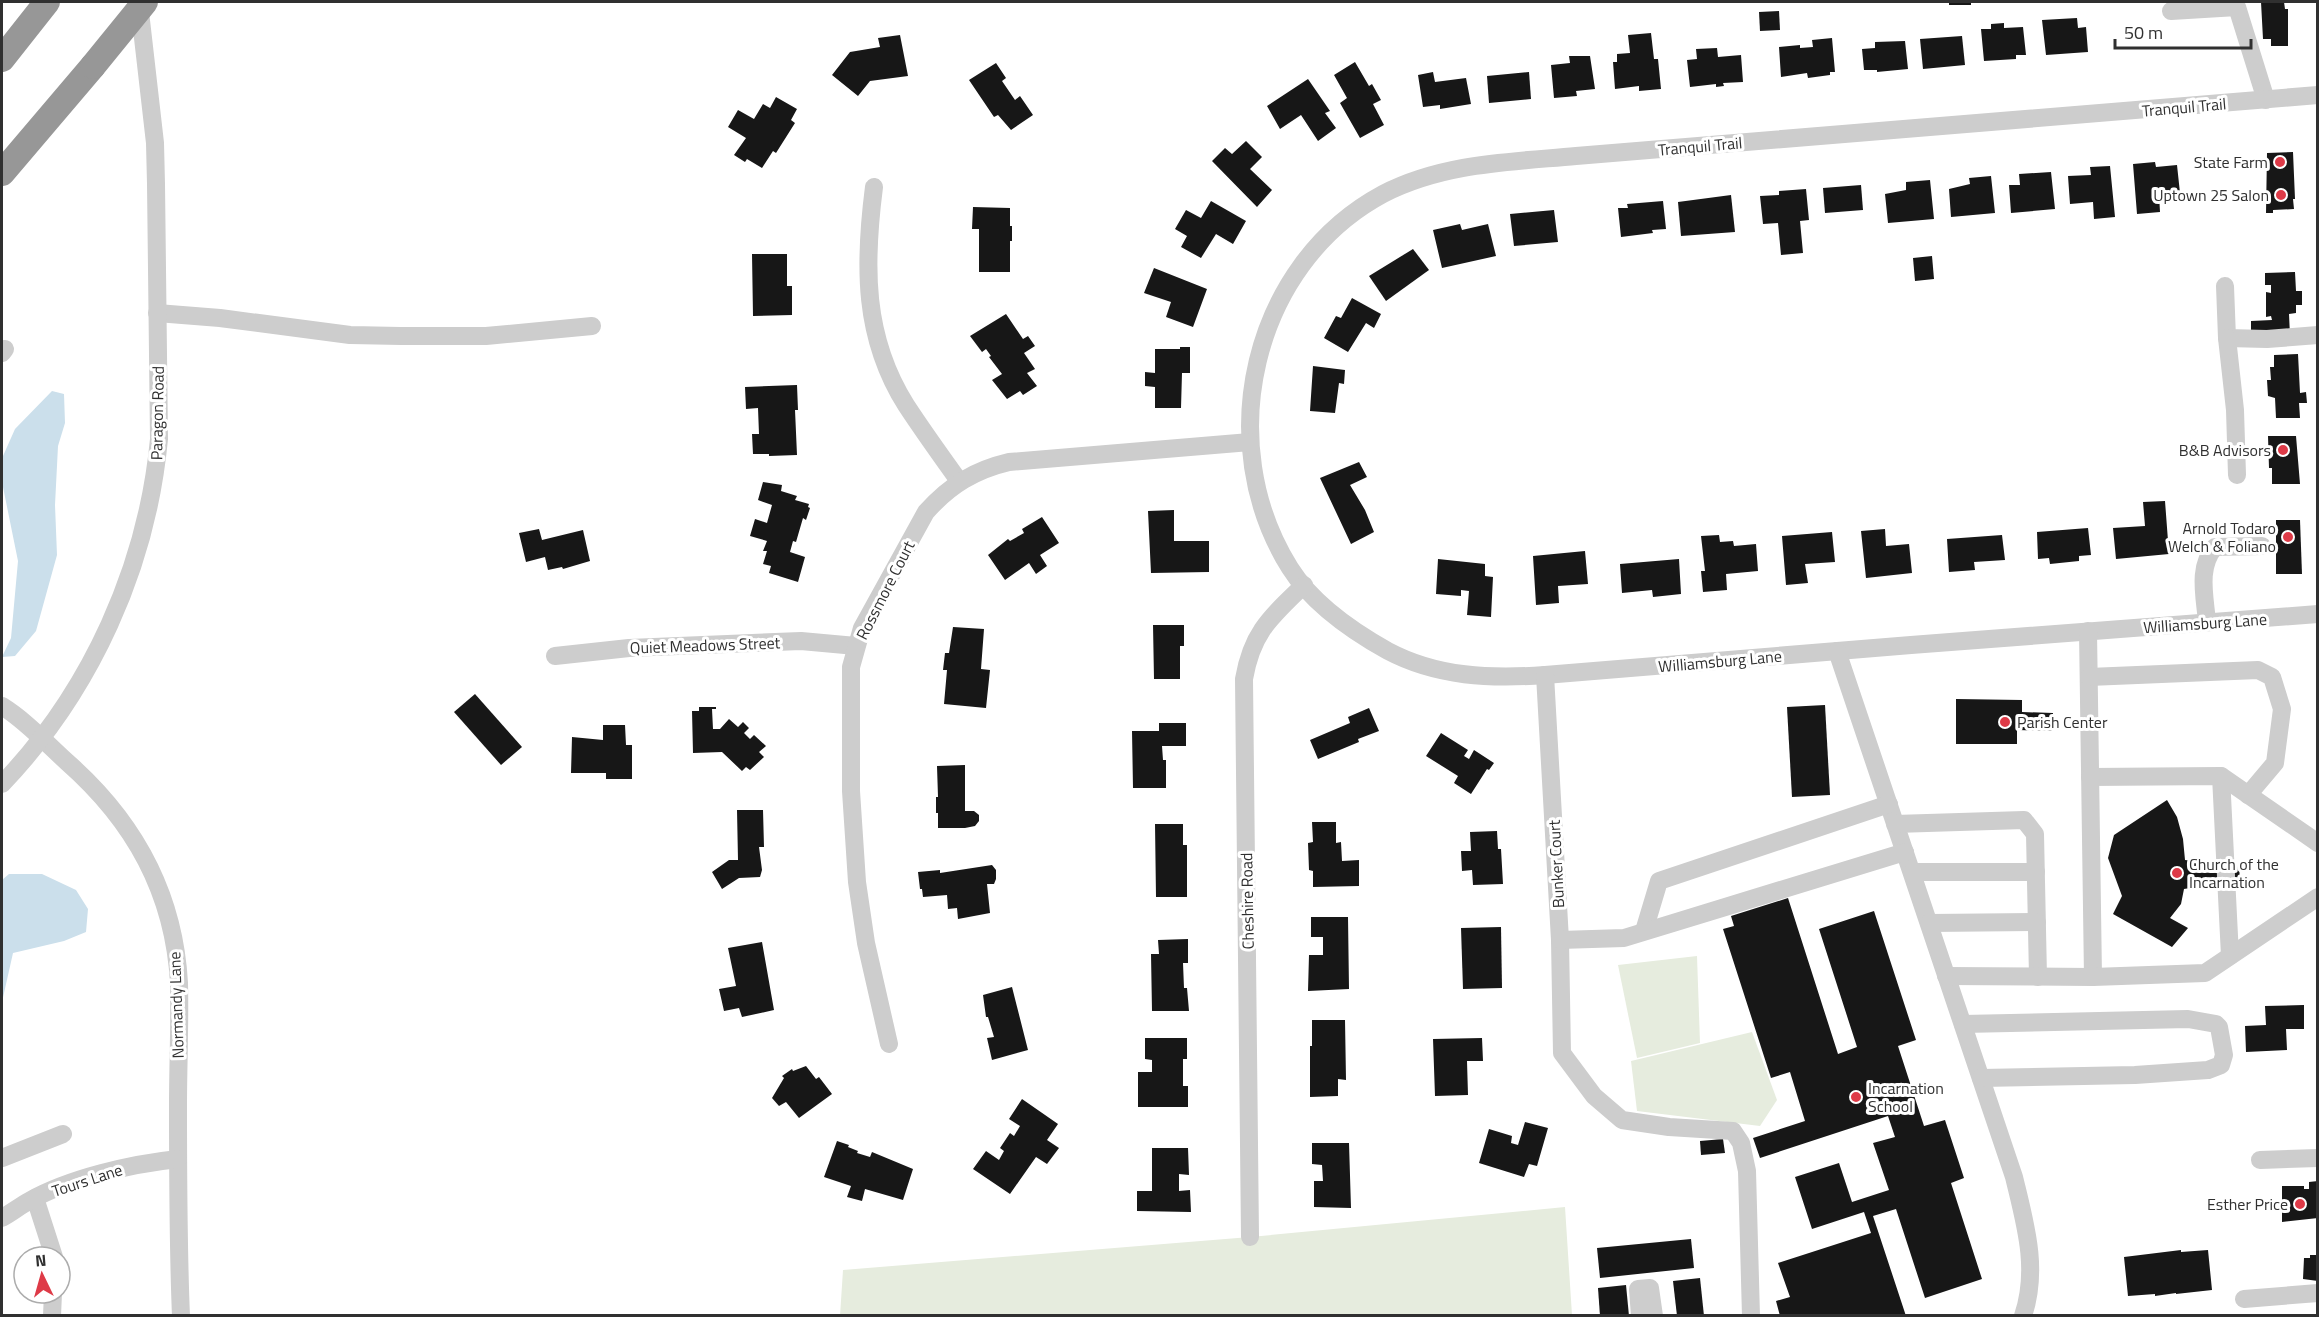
<svg xmlns="http://www.w3.org/2000/svg" width="2319" height="1317" font-family="'Titillium Web',sans-serif">
<style>
.green{fill:#e6ecde}
.water{fill:#cbdfeb}
.building{fill:#171717}
.lines{fill:none;stroke-linecap:round;stroke-linejoin:round}
.minor{stroke:#cdcdcd;stroke-width:18}
.highway{stroke:#979797;stroke-width:26}
.highway-bridge{stroke:#979797;stroke-width:26}
.poi-dot{fill:#de3a47;stroke:#fff;stroke-width:2}
.labels{text-anchor:middle;dominant-baseline:central;stroke-width:6;stroke-linejoin:round;paint-order:stroke}
.street-label{font-size:16px;fill:#303030;stroke:#fff}
.poi-label{font-size:16px;fill:#303030;stroke:#fff;text-anchor:end}
</style>
<rect width="100%" height="100%" fill="#fff"/>
<g class="green">
<polygon points="1697,956 1700,1043 1637,1058 1618,965"/>
<polygon points="1752,1032 1777,1100 1760,1126 1637,1111 1631,1061"/>
<polygon points="1565,1207 1572,1315 840,1316 843,1270 1250,1237"/>
</g>
<g class="water">
<polygon points="52,391 64,394 65,423 58,446 55,505 57,555 36,631 15,656 2,657 11,638 18,561 3,487 3,456 15,429"/>
<polygon points="9,874 42,874 76,890 88,909 86,932 64,941 13,953 2,1002 2,880"/>
</g>
<g class="building">
<rect x="1949" y="2" width="22" height="3"/>
<polygon points="2261,2 2284,2 2285,9 2288,9 2288,46 2271,46 2271,39 2263,39"/>
<polygon points="1779,11 1780,30 1760,31 1759,12"/>
<polygon points="2077,18 2078,28 2086,27 2088,52 2046,55 2042,20"/>
<polygon points="2004,23 2004,28 2023,27 2026,55 2016,55 2016,59 1984,61 1981,29 1991,29 1991,24"/>
<polygon points="1651,33 1654,59 1658,59 1661,89 1639,91 1639,86 1615,89 1613,62 1617,62 1617,54 1630,53 1628,35"/>
<polygon points="900,35 908,76 870,81 858,96 832,75 850,52 880,47 878,38"/>
<polygon points="1962,36 1965,65 1923,69 1920,39"/>
<polygon points="1832,38 1835,72 1830,72 1830,75 1808,78 1807,73 1781,77 1779,47 1800,45 1800,48 1813,47 1812,40"/>
<polygon points="1905,41 1908,69 1877,72 1877,70 1864,70 1862,49 1875,48 1875,42"/>
<polygon points="1717,48 1718,57 1741,55 1743,82 1723,83 1724,86 1716,87 1716,84 1690,87 1687,60 1697,59 1696,49"/>
<polygon points="1569,56 1590,56 1595,89 1576,91 1577,96 1554,98 1551,65 1570,63"/>
<polygon points="1355,62 1369,86 1372,84 1381,100 1373,104 1384,125 1360,138 1340,103 1347,98 1334,75"/>
<polygon points="996,63 1006,78 1002,81 1015,100 1020,96 1033,115 1011,130 998,115 994,117 969,80"/>
<polygon points="1433,72 1435,82 1466,78 1471,104 1440,109 1440,105 1423,107 1418,75"/>
<polygon points="1529,72 1531,99 1489,103 1487,76"/>
<polygon points="1308,79 1330,111 1325,113 1336,128 1318,141 1301,115 1280,129 1267,106"/>
<polygon points="776,97 797,109 791,120 795,123 776,153 773,151 762,168 747,159 745,162 734,155 746,138 728,127 738,110 754,119 763,104 770,108"/>
<polygon points="1246,141 1262,157 1250,169 1272,190 1257,207 1212,161 1225,148 1232,154"/>
<polygon points="2293,152 2295,199 2293,199 2294,209 2273,210 2273,213 2266,213 2267,153"/>
<polygon points="2155,162 2156,167 2177,165 2180,193 2159,194 2160,212 2137,214 2133,164"/>
<polygon points="2110,166 2115,217 2094,219 2093,202 2070,204 2068,176 2091,175 2090,167"/>
<polygon points="2051,172 2055,209 2011,213 2009,185 2020,185 2019,174"/>
<polygon points="1991,176 1995,213 1951,217 1949,189 1970,184 1969,178"/>
<polygon points="1930,180 1934,219 1888,223 1885,194 1906,190 1906,182"/>
<polygon points="1861,185 1863,210 1825,213 1823,188"/>
<polygon points="1806,189 1809,220 1800,221 1803,253 1781,255 1778,223 1763,224 1760,196 1779,195 1779,191"/>
<polygon points="1731,195 1735,232 1681,236 1678,202"/>
<polygon points="1211,201 1246,221 1233,244 1216,234 1201,258 1181,247 1187,236 1175,229 1186,210 1201,218"/>
<polygon points="1663,201 1666,229 1652,230 1653,233 1621,237 1618,208 1628,208 1627,204"/>
<polygon points="973,207 1010,208 1010,226 1012,226 1012,241 1010,241 1010,272 979,272 979,229 972,229"/>
<polygon points="1554,210 1558,242 1514,246 1510,214"/>
<polygon points="1460,224 1462,230 1488,224 1496,256 1442,268 1433,230"/>
<polygon points="1413,249 1429,270 1386,301 1369,276"/>
<polygon points="752,254 787,254 787,286 792,286 792,315 753,316"/>
<polygon points="1932,256 1934,279 1915,281 1913,258"/>
<polygon points="1154,268 1207,289 1193,327 1166,317 1171,302 1144,293"/>
<polygon points="2295,272 2296,291 2302,291 2302,305 2296,305 2296,313 2289,314 2290,336 2251,337 2251,321 2272,320 2271,316 2266,317 2266,292 2271,293 2271,285 2265,285 2265,273"/>
<polygon points="1352,298 1381,314 1374,328 1366,323 1348,352 1324,338 1336,316 1341,318"/>
<polygon points="1006,314 1023,339 1028,336 1035,346 1024,353 1035,369 1027,373 1037,386 1023,395 1020,391 1007,399 992,380 1002,374 989,357 991,356 986,349 982,352 970,336"/>
<polygon points="1180,347 1190,347 1190,373 1182,373 1181,408 1155,408 1155,387 1145,386 1145,372 1155,373 1155,349 1180,349"/>
<polygon points="2298,354 2300,393 2306,392 2307,403 2299,403 2300,418 2276,418 2275,398 2268,396 2267,380 2271,380 2270,367 2274,367 2274,355"/>
<polygon points="1313,366 1345,370 1344,384 1339,383 1335,413 1310,411"/>
<polygon points="797,385 798,410 795,410 797,455 769,456 769,454 753,454 752,434 759,434 758,408 746,409 745,387"/>
<polygon points="2268,436 2296,436 2300,484 2272,484 2272,468 2269,468"/>
<polygon points="1359,462 1367,477 1350,485 1365,510 1374,532 1351,544 1320,478"/>
<polygon points="763,482 782,485 781,491 797,496 795,500 809,504 808,507 810,508 806,520 803,518 796,542 793,541 790,552 805,557 798,582 769,573 771,566 763,564 767,551 763,551 767,541 750,536 755,519 767,523 772,505 758,500"/>
<polygon points="2165,501 2169,554 2116,559 2113,528 2145,526 2143,502"/>
<polygon points="1174,510 1174,541 1209,541 1209,572 1151,573 1148,511"/>
<polygon points="1042,517 1059,543 1040,555 1047,566 1036,574 1029,563 1005,580 988,555 1008,539 1010,541 1024,533 1022,529"/>
<polygon points="2276,520 2300,520 2302,574 2276,574"/>
<polygon points="2088,528 2091,555 2079,556 2079,561 2050,564 2049,558 2038,559 2037,532"/>
<polygon points="539,529 542,540 583,530 590,561 563,569 562,567 548,570 545,557 526,562 519,533"/>
<polygon points="1885,529 1886,546 1909,544 1912,573 1866,578 1861,531"/>
<polygon points="1832,532 1835,562 1805,564 1808,583 1786,585 1782,536"/>
<polygon points="1719,535 1720,542 1733,541 1734,546 1756,544 1758,571 1726,574 1727,590 1703,592 1701,571 1705,571 1701,536"/>
<polygon points="2002,535 2005,560 1974,562 1975,570 1949,572 1947,539"/>
<polygon points="1585,551 1588,584 1558,586 1559,603 1536,605 1533,556"/>
<polygon points="1438,559 1485,564 1485,576 1493,577 1491,617 1467,615 1469,591 1461,590 1461,596 1436,594"/>
<polygon points="1679,559 1681,594 1653,597 1652,590 1622,593 1620,564"/>
<polygon points="1153,625 1184,625 1184,646 1180,646 1180,679 1154,679"/>
<polygon points="953,627 984,629 981,669 990,670 986,708 944,704 947,670 943,670 945,653 949,653"/>
<polygon points="475,694 522,747 501,765 454,712"/>
<polygon points="1956,699 2022,700 2022,712 2053,713 2053,731 2017,730 2017,744 1956,744"/>
<polygon points="1825,705 1830,795 1792,797 1787,707"/>
<polygon points="699,707 716,707 716,709 712,709 713,729 720,729 729,719 738,727 743,722 749,728 744,733 750,739 754,735 766,746 759,752 764,757 750,770 746,767 742,771 722,752 693,753 692,711 699,711"/>
<polygon points="1369,708 1379,731 1358,739 1359,742 1318,759 1310,740 1350,723 1348,717"/>
<polygon points="1159,723 1186,723 1186,746 1162,746 1163,760 1166,760 1166,788 1133,788 1132,731 1159,731"/>
<polygon points="603,725 625,725 626,745 632,745 632,779 606,779 606,773 571,773 572,737 603,740"/>
<polygon points="1441,733 1468,750 1464,756 1469,759 1474,750 1494,763 1489,770 1487,769 1471,794 1454,783 1458,776 1426,756"/>
<polygon points="965,765 965,811 974,811 979,815 979,821 975,826 965,828 938,828 938,813 936,813 936,797 938,797 937,766"/>
<polygon points="2167,800 2177,817 2183,839 2185,860 2239,866 2240,880 2184,889 2181,904 2170,918 2188,928 2172,947 2113,914 2122,896 2108,858 2114,835"/>
<polygon points="737,810 763,810 764,847 759,847 762,870 760,877 739,878 722,889 712,872 729,860 738,860"/>
<polygon points="1312,822 1336,822 1336,843 1341,842 1342,861 1359,860 1359,886 1313,887 1313,871 1309,870 1308,843 1313,842"/>
<polygon points="1155,824 1183,824 1183,845 1187,845 1187,897 1156,897"/>
<polygon points="1497,831 1498,849 1501,849 1503,884 1473,885 1472,870 1462,871 1461,851 1471,851 1470,832"/>
<polygon points="992,865 996,870 996,879 994,884 987,884 990,913 958,919 957,908 948,909 947,895 923,897 922,889 920,889 918,872 940,870 940,873"/>
<polygon points="1788,898 1838,1054 1857,1047 1819,929 1874,911 1916,1040 1898,1046 1924,1126 1945,1120 1964,1178 1951,1183 1982,1279 1925,1298 1896,1209 1873,1216 1906,1316 1780,1316 1776,1301 1790,1297 1778,1263 1871,1233 1864,1212 1812,1229 1795,1177 1839,1163 1852,1202 1889,1190 1873,1143 1895,1137 1888,1116 1760,1158 1753,1138 1805,1121 1790,1072 1771,1078 1723,929 1734,926 1731,916"/>
<polygon points="1311,917 1348,917 1349,989 1308,991 1309,955 1323,955 1323,937 1311,937"/>
<polygon points="1501,927 1502,988 1463,989 1461,928"/>
<polygon points="1188,939 1188,963 1183,963 1184,988 1187,988 1189,1011 1152,1011 1151,954 1159,954 1158,940"/>
<polygon points="762,942 774,1010 742,1017 739,1008 724,1011 719,989 736,986 728,948"/>
<polygon points="1012,987 1028,1050 992,1060 987,1038 994,1037 988,1017 986,1017 983,995"/>
<polygon points="2304,1005 2304,1029 2286,1029 2287,1050 2246,1052 2245,1026 2266,1025 2265,1006"/>
<polygon points="1312,1020 1345,1020 1346,1080 1338,1079 1338,1096 1310,1097 1310,1046 1312,1046"/>
<polygon points="1145,1038 1187,1038 1187,1059 1183,1059 1183,1086 1188,1086 1188,1107 1138,1107 1138,1072 1152,1072 1152,1060 1145,1059"/>
<polygon points="1482,1038 1483,1061 1467,1061 1468,1095 1435,1096 1433,1039"/>
<polygon points="806,1066 816,1079 819,1077 832,1094 799,1118 786,1102 779,1106 772,1098 784,1078 782,1076 792,1069 793,1071"/>
<polygon points="1022,1099 1058,1124 1047,1140 1059,1148 1047,1164 1036,1157 1010,1194 973,1169 986,1151 999,1160 1004,1151 1000,1148 1010,1133 1014,1136 1020,1126 1009,1119"/>
<polygon points="1525,1122 1548,1128 1537,1166 1529,1164 1524,1177 1479,1163 1489,1129 1512,1136 1511,1143 1518,1145"/>
<polygon points="1723,1139 1725,1153 1701,1155 1700,1141"/>
<polygon points="837,1141 849,1145 848,1147 858,1151 857,1153 870,1157 872,1152 913,1169 903,1200 865,1189 862,1201 847,1197 851,1186 824,1177"/>
<polygon points="1312,1143 1349,1143 1351,1208 1314,1207 1314,1181 1323,1181 1322,1165 1312,1164"/>
<polygon points="1152,1148 1188,1148 1189,1175 1179,1174 1179,1191 1190,1190 1191,1212 1137,1211 1137,1191 1152,1191"/>
<polygon points="2318,1181 2318,1218 2282,1222 2282,1186 2304,1186 2304,1189 2309,1189 2309,1182"/>
<polygon points="1691,1239 1694,1268 1600,1278 1597,1248"/>
<polygon points="2181,1250 2181,1252 2208,1250 2212,1290 2176,1294 2176,1293 2155,1296 2155,1294 2128,1296 2124,1257"/>
<polygon points="2310,1255 2318,1255 2318,1281 2303,1279 2304,1258 2310,1258"/>
<polygon points="1700,1278 1704,1316 1677,1316 1673,1281"/>
<polygon points="1626,1285 1629,1316 1600,1316 1598,1288"/>
</g>
<g class="lines">
<g class="minor">
<polyline points="2171,11 2237,7 2266,100"/>
<path d="M 2318,95 L 1576,156 C 1510,162 1443,163 1383,194 C 1251,265 1212,444 1290,568 C 1312,603 1352,631 1388,651 C 1437,677 1491,679 1545,675 L 1911,645 L 2318,614"/>
<path d="M 874,187 C 864,265 863,337 906,405 C 923,431 941,456 959,481"/>
<polyline points="2225,286 2227,338 2267,339 2318,335"/>
<polyline points="157,313 220,318 350,335 401,336 486,336 592,326"/>
<polyline points="2227,338 2235,410 2237,475"/>
<polyline points="2,353 5,349"/>
<path d="M 2207,622 C 2205,597 2197,567 2215,547 L 2262,546"/>
<polyline points="2088,631 2093,977"/>
<path d="M 1837,651 L 2014,1177 C 2025,1223 2039,1269 2023,1316"/>
<polyline points="555,656 629,648 801,641 856,646"/>
<polyline points="1545,675 1560,940 1562,1053 1594,1096 1622,1120 1669,1127 1733,1131 1741,1143 1747,1171 1751,1316"/>
<polyline points="2089,677 2258,670 2272,677 2282,709 2275,763 2248,795"/>
<path d="M 2,706 C 26,721 46,743 67,762 C 134,821 174,892 179,983 C 180,1024 178,1065 178,1106 C 178,1176 178,1246 181,1316"/>
<polyline points="2221,776 2230,956"/>
<polyline points="2090,777 2221,776 2318,843"/>
<path d="M 2,784 C 91,691 147,567 159,439 L 156,184 L 155,143 L 139,3"/>
<polyline points="1895,824 2024,820 2035,834 2038,977"/>
<polyline points="1912,872 2036,872"/>
<polyline points="1929,923 2037,922"/>
<polyline points="1644,931 1659,881 1889,804"/>
<polyline points="1560,940 1624,938 1905,852"/>
<polyline points="1946,976 2093,977 2205,973 2318,897"/>
<polyline points="1963,1024 2188,1019 2216,1024 2219,1027 2224,1055 2221,1065 2208,1070 2135,1075 1981,1078"/>
<path d="M 889,1044 L 866,943 L 857,882 L 851,791 L 851,667 L 862,628 L 926,512 C 950,485 975,470 1009,462 L 1250,442"/>
<polyline points="2,1158 63,1134"/>
<polyline points="2260,1160 2318,1158"/>
<polyline points="35,1198 54,1257"/>
<path d="M 2,1218 C 11,1213 20,1206 29,1201 C 70,1178 131,1164 178,1159"/>
<path d="M 1250,1237 L 1244,679 C 1252,632 1271,617 1304,585"/>
<polyline points="2244,1299 2318,1293"/>
<polyline points="52,1316 53,1293"/>
<polyline points="1640,1316 1638,1289 1650,1288 1654,1316"/>
</g>
<g class="highway">
<polyline points="2,59 47,2"/>
<polyline points="2,173 93,66"/>
</g>
<polyline class="highway-bridge" points="93,66 145,2"/>
</g>
<g class="poi-dot">
<circle cx="2280" cy="162" r="6"/>
<circle cx="2281" cy="195" r="6"/>
<circle cx="2283" cy="450" r="6"/>
<circle cx="2288" cy="537" r="6"/>
<circle cx="2005" cy="722" r="6"/>
<circle cx="2177" cy="873" r="6"/>
<circle cx="1856" cy="1097" r="6"/>
<circle cx="2300" cy="1204" r="6"/>
</g>
<g class="labels">
<g class="street-label">
<text transform="translate(2184 107) rotate(-5)">Tranquil Trail</text>
<text transform="translate(1700 146) rotate(-5)">Tranquil Trail</text>
<text transform="translate(157 413) rotate(-89)">Paragon Road</text>
<text transform="translate(885 590) rotate(-63)">Rossmore Court</text>
<text transform="translate(2205 623) rotate(-4)">Williamsburg Lane</text>
<text transform="translate(705 645) rotate(-2)">Quiet Meadows Street</text>
<text transform="translate(1720 661) rotate(-5)">Williamsburg Lane</text>
<text transform="translate(1556 864) rotate(-93)">Bunker Court</text>
<text transform="translate(1247 901) rotate(-91)">Cheshire Road</text>
<text transform="translate(176 1005) rotate(-92)">Normandy Lane</text>
<text transform="translate(87 1180) rotate(-18)">Tours Lane</text>
</g>
<g class="poi-label">
<text x="2268" y="162">State Farm</text>
<text x="2269" y="195">Uptown 25 Salon</text>
<text x="2271" y="450">B&amp;B Advisors</text>
<text x="2276" y="528">Arnold Todaro<tspan x="2276" dy="18">Welch &amp; Foliano</tspan></text>
<text x="2017" y="722" text-anchor="start">Parish Center</text>
<text x="2189" y="864" text-anchor="start">Church of the<tspan x="2189" dy="18">Incarnation</tspan></text>
<text x="1868" y="1088" text-anchor="start">Incarnation<tspan x="1868" dy="18">School</tspan></text>
<text x="2288" y="1204">Esther Price</text>
</g>
</g>
<rect width="2319" height="1317" fill="none" stroke="#303030" stroke-width="6"/>
<g transform="translate(42 1275) rotate(355)"><circle r="28" fill="#ffffff" stroke="#acacac" stroke-width="1.5"/>
<path d="M0-4.5L10 22L0 15L-10 22Z" fill="#de3a47"/>
<text y="-9" font-size="16" font-weight="bold" text-anchor="middle" fill="#303030">N</text>
</g>
<path d="M2115 39v9h136v-9" fill="none" stroke="#303030" stroke-width="3"/>
<text x="2124" y="39" font-size="18" fill="#303030" stroke="#ffffff" stroke-width="4.5" paint-order="stroke">50 m</text>
</svg>
